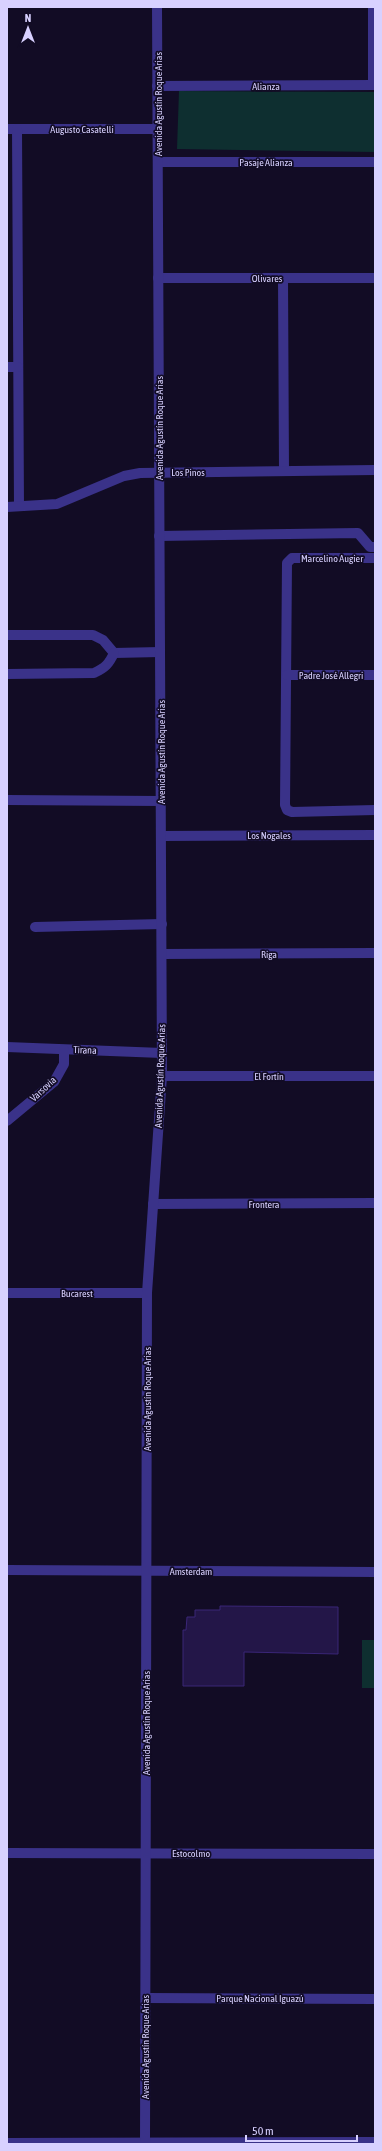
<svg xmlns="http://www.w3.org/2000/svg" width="382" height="2151" font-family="'Asap Condensed',sans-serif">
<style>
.green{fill:#0e2f30}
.building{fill:#231648;stroke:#3a2677}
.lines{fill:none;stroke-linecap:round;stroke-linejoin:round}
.minor{stroke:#3a3289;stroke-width:10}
.labels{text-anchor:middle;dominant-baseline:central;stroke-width:3.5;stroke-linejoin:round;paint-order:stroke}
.street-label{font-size:10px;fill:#d8d1ff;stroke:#120c25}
</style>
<rect width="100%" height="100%" fill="#120c25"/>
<g class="green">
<polygon points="179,91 375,92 375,152 177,149"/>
<rect x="362" y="1640" width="13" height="48"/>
</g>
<polygon class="building" points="220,1606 338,1607 338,1654 244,1652 244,1686 183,1686 183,1630 186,1630 187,1617 195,1617 195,1610 220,1610"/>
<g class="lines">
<g class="minor">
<polyline points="373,7 373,85"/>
<polyline points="157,86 375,85"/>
<polyline points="7,129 158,129"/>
<polyline points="17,129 19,506"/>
<polyline points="158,162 375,162"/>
<polyline points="158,278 375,278"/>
<polyline points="283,278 284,471"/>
<polyline points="7,367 18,367"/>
<polyline points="7,507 57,504 124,476 140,473 375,470"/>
<polyline points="159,536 358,533 370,547 375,547"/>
<polyline points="375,558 292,558 287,563 285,805 287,810 292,812 375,810"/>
<polyline points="7,635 93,635 103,640 114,653"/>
<polyline points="114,653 160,652"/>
<path d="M 7,674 L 94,673 C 105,668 109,664 114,653"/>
<polyline points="287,675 375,675"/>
<polyline points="7,800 161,801"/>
<polyline points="162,836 375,835"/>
<polyline points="35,927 162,924"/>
<polyline points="162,954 375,953"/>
<polyline points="7,1047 162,1053"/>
<polyline points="162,1076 375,1076"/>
<polyline points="7,1121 54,1082 64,1064 64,1050"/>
<polyline points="153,1204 375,1203"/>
<polyline points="7,1293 147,1293"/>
<polyline points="7,1570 375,1572"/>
<polyline points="7,1853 375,1854"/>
<polyline points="146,1998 375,1999"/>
<polyline points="7,2143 375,2142"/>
<polyline points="145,2144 147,1293 162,1076 157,7"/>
</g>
</g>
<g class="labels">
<g class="street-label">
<text x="266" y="86">Alianza</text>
<text transform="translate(158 104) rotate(-90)">Avenida Agustín Roque Arias</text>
<text x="82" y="129">Augusto Casatelli</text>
<text x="266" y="162">Pasaje Alianza</text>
<text x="267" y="278">Olivares</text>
<text transform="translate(159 428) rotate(-90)">Avenida Agustín Roque Arias</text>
<text x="188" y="472">Los Pinos</text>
<text x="332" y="558">Marcelino Augier</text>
<text x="331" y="675">Padre José Allegri</text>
<text transform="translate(161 752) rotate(-90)">Avenida Agustín Roque Arias</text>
<text x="269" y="835">Los Nogales</text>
<text x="269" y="954">Riga</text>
<text transform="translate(85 1050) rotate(2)">Tirana</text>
<text transform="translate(160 1076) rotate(-88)">Avenida Agustín Roque Arias</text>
<text x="269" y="1076">El Fortín</text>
<text transform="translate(43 1089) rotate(-43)">Varsovia</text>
<text x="264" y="1204">Frontera</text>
<text x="77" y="1293">Bucarest</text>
<text transform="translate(147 1399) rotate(-90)">Avenida Agustín Roque Arias</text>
<text x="191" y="1571">Amsterdam</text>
<text transform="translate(146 1723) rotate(-90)">Avenida Agustín Roque Arias</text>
<text x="191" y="1853">Estocolmo</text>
<text x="260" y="1998">Parque Nacional Iguazú</text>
<text transform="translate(145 2047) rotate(-90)">Avenida Agustín Roque Arias</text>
</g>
</g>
<rect width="382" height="2151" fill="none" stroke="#d8d1ff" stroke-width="16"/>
<g transform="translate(28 28)" stroke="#120c25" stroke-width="3" paint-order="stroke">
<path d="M0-3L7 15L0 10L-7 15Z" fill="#d8d1ff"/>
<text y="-6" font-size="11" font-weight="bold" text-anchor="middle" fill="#d8d1ff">N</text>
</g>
<path d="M246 2135v6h111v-6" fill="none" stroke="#d8d1ff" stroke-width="2"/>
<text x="252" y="2135" font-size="12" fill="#d8d1ff" stroke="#120c25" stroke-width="3" paint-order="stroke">50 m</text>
</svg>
